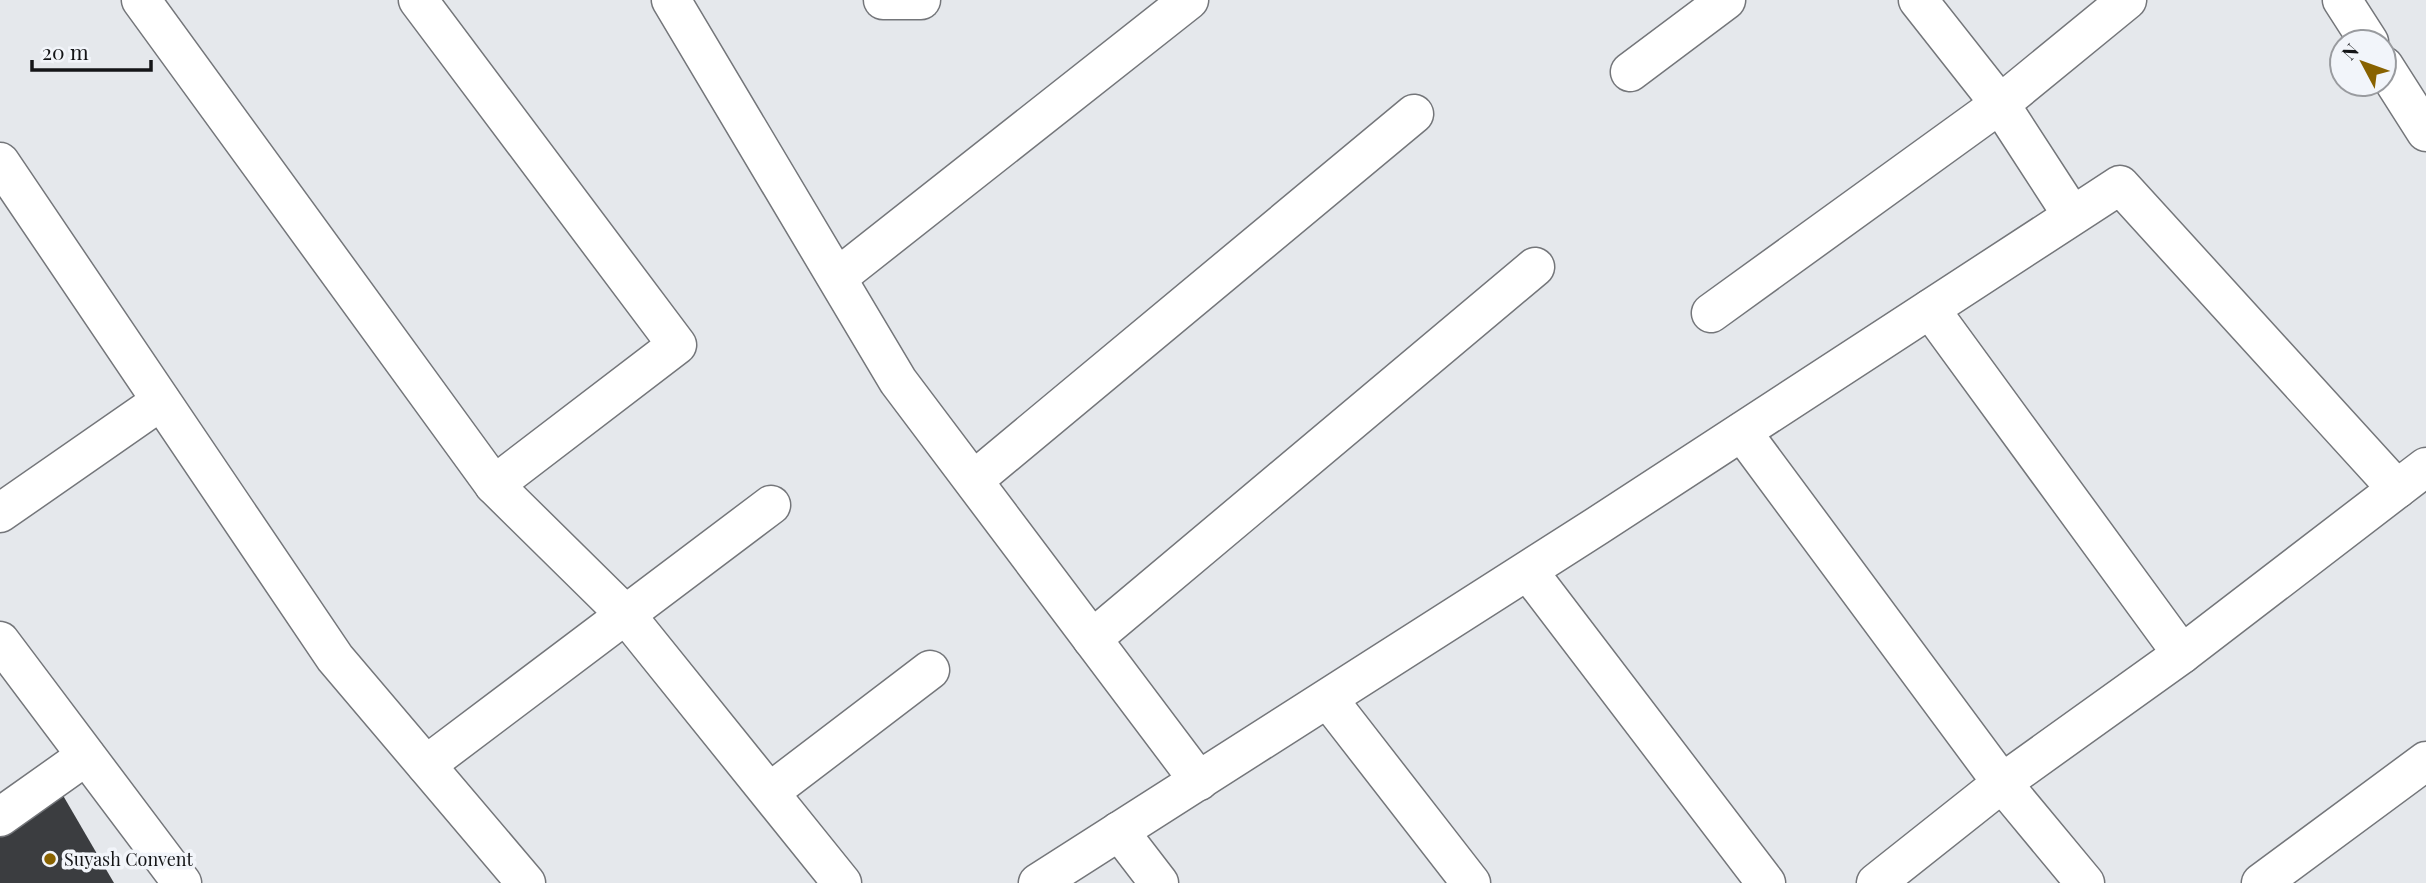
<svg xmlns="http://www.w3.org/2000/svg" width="2426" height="883" font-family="'Playfair Display',serif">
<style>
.building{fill:#3b3d40}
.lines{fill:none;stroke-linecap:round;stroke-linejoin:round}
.minor-casing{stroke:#74767a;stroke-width:41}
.minor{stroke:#fff;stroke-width:38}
.poi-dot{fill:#886200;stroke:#f2f5fa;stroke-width:2.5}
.labels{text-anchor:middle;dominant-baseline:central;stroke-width:7;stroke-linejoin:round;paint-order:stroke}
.poi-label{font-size:18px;fill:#141517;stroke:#f2f5fa;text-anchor:start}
</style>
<rect width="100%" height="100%" fill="#e5e8ec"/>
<polygon class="building" points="61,792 114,883 0,883 0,836"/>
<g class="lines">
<g class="minor-casing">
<g id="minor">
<polyline points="141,0 494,485 677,345 418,0"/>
<polyline points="671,0 898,381 1199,781"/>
<polyline points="883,0 921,0"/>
<polyline points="1918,0 2000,104 2072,215"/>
<polyline points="2342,0 2369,42"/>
<polyline points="2384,66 2426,132"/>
<polyline points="1630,72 1726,0"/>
<polyline points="0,162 335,658 526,883"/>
<polyline points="838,277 1189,0"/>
<polyline points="1930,309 2182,654"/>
<polyline points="1711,313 2000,104 2127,0"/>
<polyline points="1742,432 2002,783 2085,883"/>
<polyline points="974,480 1414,114"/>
<polyline points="494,485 626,615 842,883"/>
<polyline points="2397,489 2426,467"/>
<polyline points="0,513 161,401"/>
<polyline points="1528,571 1766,883"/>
<polyline points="1092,639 1535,267"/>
<polyline points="0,641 182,883"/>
<polyline points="1328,699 1471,883"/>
<polyline points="426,765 771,505"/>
<polyline points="770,792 930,670"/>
<polyline points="0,817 86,756"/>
<polyline points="1119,831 1159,883"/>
<polyline points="1038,883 1597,526 2120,185 2397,489 2182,654 2002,783 1876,883"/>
<polyline points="2261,883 2426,761"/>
</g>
</g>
<use href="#minor" class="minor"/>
</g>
<circle class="poi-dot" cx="50" cy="859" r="7"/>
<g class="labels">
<g class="poi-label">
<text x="64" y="859">Suyash Convent</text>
</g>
</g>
<g transform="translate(2363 63) rotate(311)"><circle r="33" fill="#f2f5fa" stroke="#999b9f" stroke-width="2"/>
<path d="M0-5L12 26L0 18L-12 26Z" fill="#886200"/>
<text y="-10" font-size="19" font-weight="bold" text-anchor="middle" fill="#141517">N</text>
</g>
<path d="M32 60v10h119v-10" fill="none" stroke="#141517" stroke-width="3.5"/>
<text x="42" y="60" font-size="21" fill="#141517" stroke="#f2f5fa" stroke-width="5" paint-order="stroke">20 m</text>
</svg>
